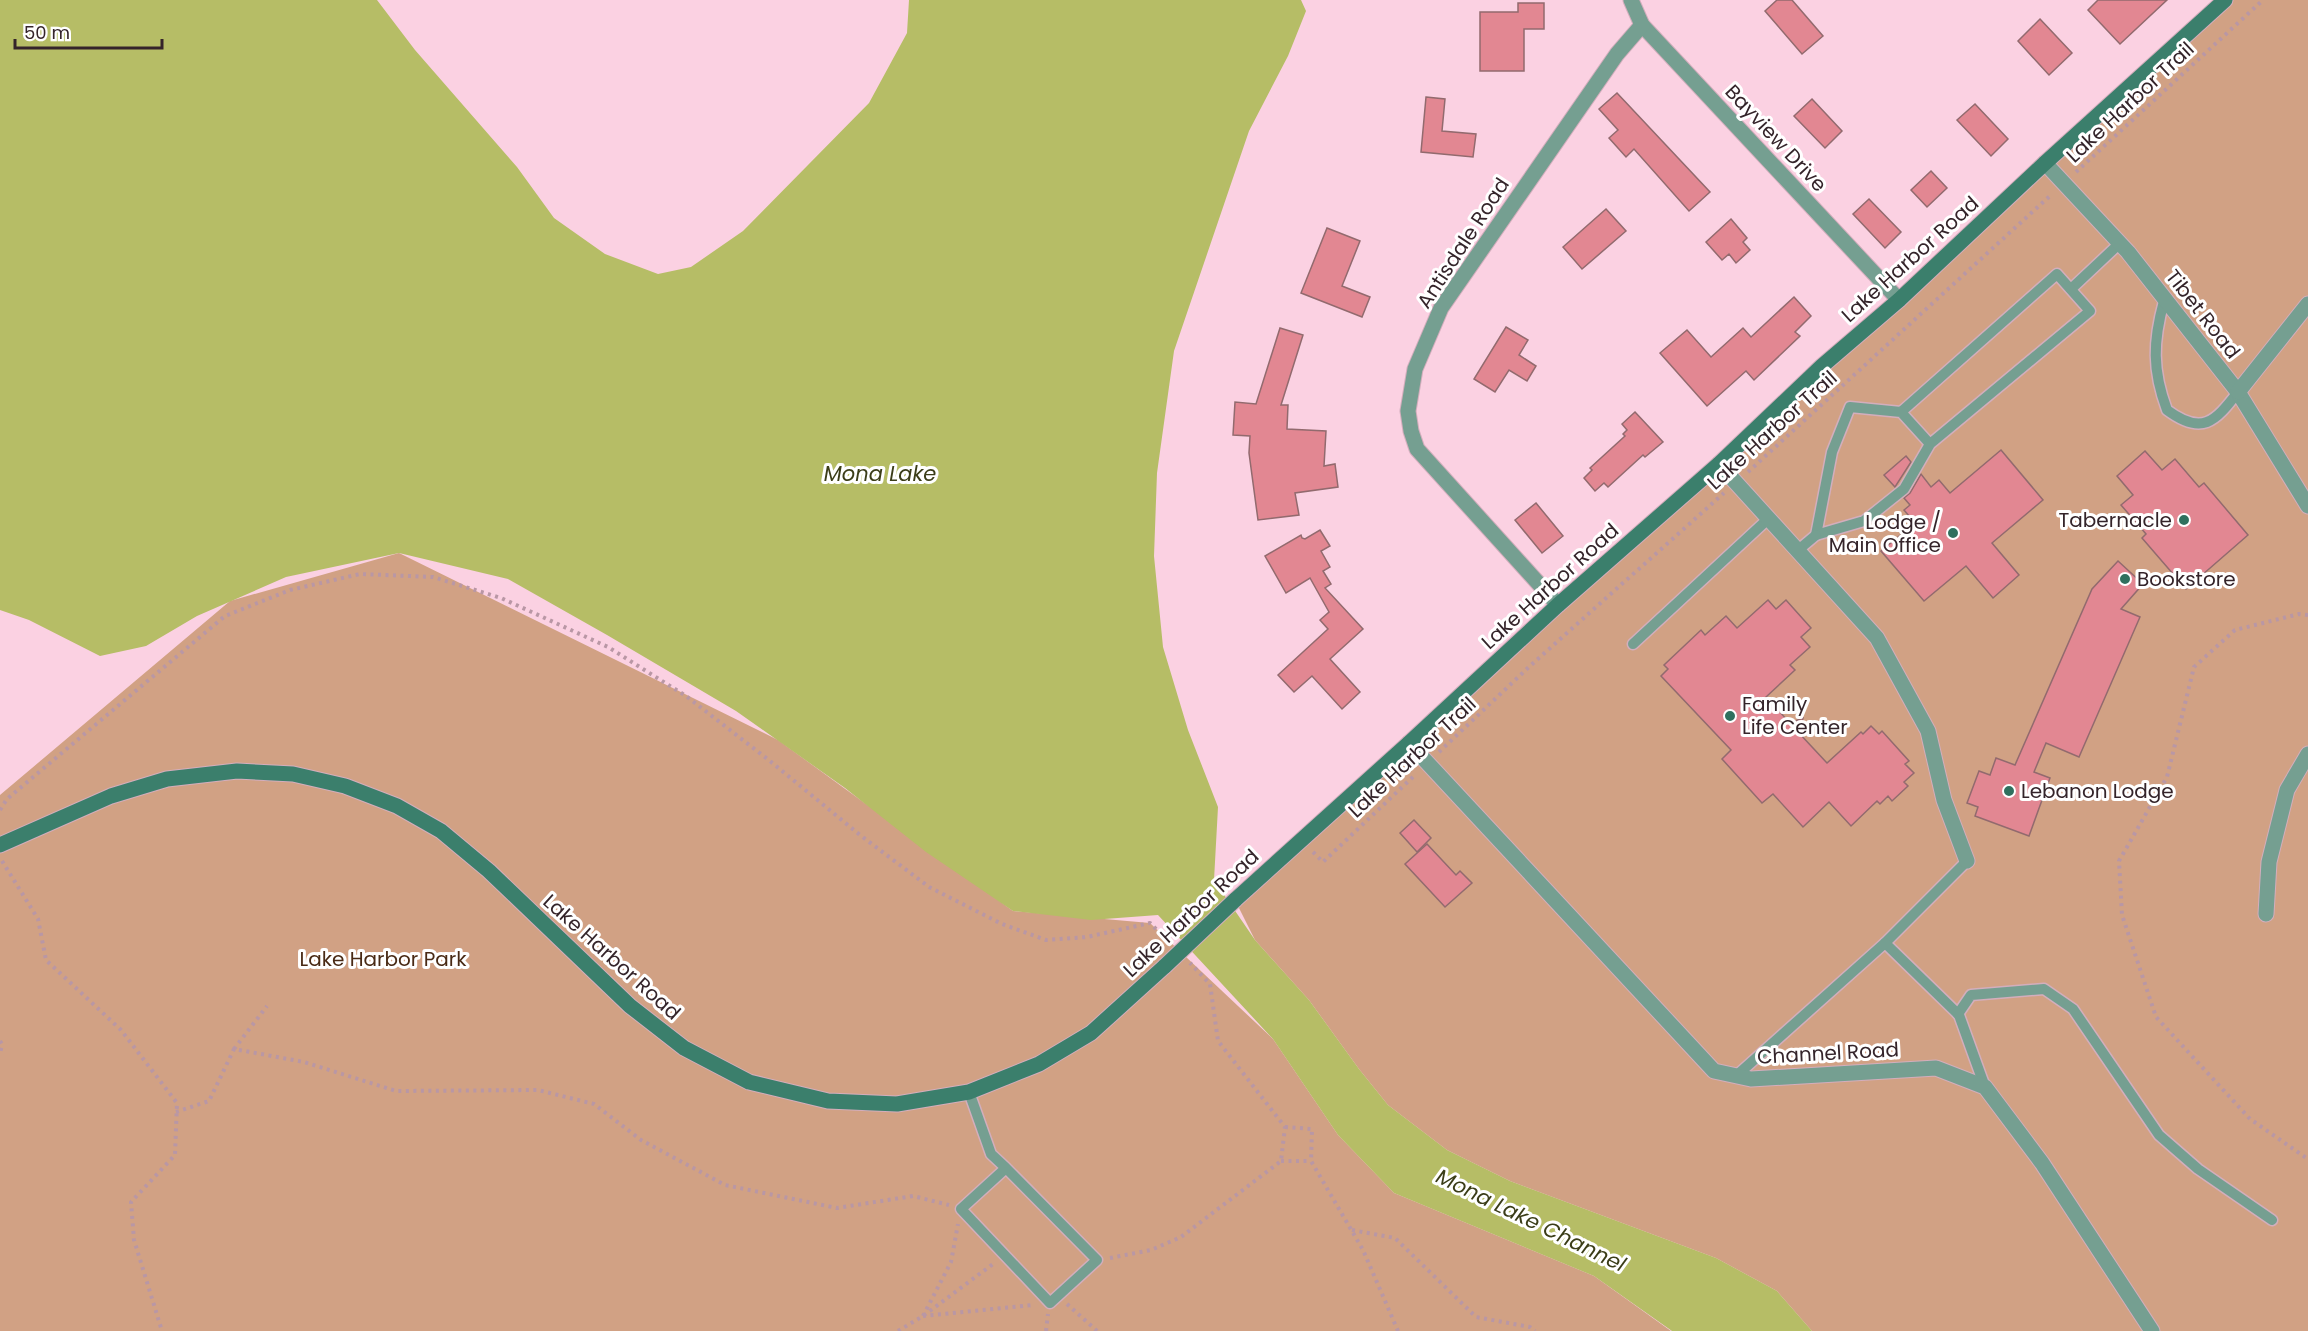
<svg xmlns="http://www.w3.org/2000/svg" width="2308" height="1331" font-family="Poppins,sans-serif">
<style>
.green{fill:#d1a184}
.water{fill:#b6bd66}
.building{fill:#e28792;stroke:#926a6e;stroke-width:1.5}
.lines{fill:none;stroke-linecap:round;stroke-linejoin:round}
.lane-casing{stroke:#d3aebd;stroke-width:13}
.street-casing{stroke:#d3aebd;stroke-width:17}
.secondary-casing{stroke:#d3aebd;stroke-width:17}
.path{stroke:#b997a5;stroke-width:4;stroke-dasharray:3 4.5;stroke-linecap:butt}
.lane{stroke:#759f91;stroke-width:10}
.street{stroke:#759f91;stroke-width:15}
.secondary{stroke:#3b7f6c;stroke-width:15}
.secondary-bridge-casing{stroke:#d3aebd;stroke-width:17;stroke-linecap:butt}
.secondary-bridge{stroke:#3b7f6c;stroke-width:15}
.poi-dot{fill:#2f705e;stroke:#fff;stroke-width:2}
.labels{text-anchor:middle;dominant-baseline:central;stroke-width:6;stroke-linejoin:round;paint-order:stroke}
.street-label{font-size:20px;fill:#34242a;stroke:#fff}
.poi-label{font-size:20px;fill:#34242a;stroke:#fff;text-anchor:start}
.park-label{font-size:20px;fill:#492a15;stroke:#fff}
.water-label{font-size:21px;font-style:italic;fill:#3b3d18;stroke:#fff}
</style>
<rect width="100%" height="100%" fill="#fbd1e2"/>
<g class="green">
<polygon points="2225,0 2308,0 2308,1331 1812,1331 1777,1291 1716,1258 1510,1181 1447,1150 1388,1105 1359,1069 1309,1000 1255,940 1235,900"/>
<polygon points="399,553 778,740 1013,911 1150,923 1273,1039 1338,1135 1394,1193 1594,1276 1671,1331 0,1331 0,795 230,601"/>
</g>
<polygon class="water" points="0,0 377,0 415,50 517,167 554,218 605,254 658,274 691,267 743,231 869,103 907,33 909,0 1301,0 1306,11 1288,56 1249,131 1174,351 1157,473 1154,556 1163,647 1188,730 1218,807 1214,880 1255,940 1309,1000 1359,1069 1388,1105 1447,1150 1510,1181 1716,1258 1777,1291 1812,1331 1672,1331 1594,1276 1394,1193 1338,1135 1273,1039 1158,915 1091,920 1013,911 926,852 845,788 736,711 607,635 508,579 399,553 286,577 197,616 146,646 100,656 29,620 0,610"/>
<g class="building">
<polygon points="1777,0 1792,0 1823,36 1802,54 1765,11"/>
<polygon points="2098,0 2167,0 2120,44 2088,10"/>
<polygon points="1518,3 1544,3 1544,29 1524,29 1524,71 1480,71 1480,12 1518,12"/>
<polygon points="2040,19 2072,53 2049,75 2018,41"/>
<polygon points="1617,93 1710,192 1689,211 1634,149 1626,157 1609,138 1618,130 1599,109"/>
<polygon points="1426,97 1445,99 1442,131 1476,134 1473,157 1421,152"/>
<polygon points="1812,99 1842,131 1825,148 1794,116"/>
<polygon points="1975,104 2008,139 1991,156 1957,120"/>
<polygon points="1931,171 1947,188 1927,207 1911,190"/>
<polygon points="1869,199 1901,232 1885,248 1853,214"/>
<polygon points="1606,209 1626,231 1582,269 1563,247"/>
<polygon points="1731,219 1747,238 1743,242 1750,250 1736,263 1729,254 1722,260 1706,242"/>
<polygon points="1327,228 1360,241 1342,286 1370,297 1362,317 1301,293"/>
<polygon points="1794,297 1811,316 1795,332 1800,336 1754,380 1746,371 1707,406 1660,353 1687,330 1711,357 1743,328 1751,337"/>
<polygon points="1506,327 1528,340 1519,355 1536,366 1527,381 1509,370 1495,392 1474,379"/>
<polygon points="1280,328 1303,335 1281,405 1288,405 1287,429 1326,431 1324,466 1335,464 1338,487 1295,493 1299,515 1258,520 1249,453 1250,436 1233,435 1235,402 1256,404"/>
<polygon points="1635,412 1663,442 1645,457 1643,455 1608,487 1604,483 1595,491 1584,478 1592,470 1590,468 1625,436 1623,434 1627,430 1622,424"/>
<polygon points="2001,450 2043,500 1992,543 2019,575 1993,598 1966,566 1924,601 1881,551 1915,523 1904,510 1910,505 1904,498 1910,493 1921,474 1931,487 1939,480 1950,493"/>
<polygon points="2145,451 2162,470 2175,459 2199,487 2204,483 2248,535 2186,589 2142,538 2146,534 2121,505 2133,495 2117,476"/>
<polygon points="1906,456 1911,462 1895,487 1884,475"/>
<polygon points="1536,503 1563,536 1542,553 1515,520"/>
<polygon points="1320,530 1330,546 1321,551 1330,567 1323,571 1331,584 1325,588 1363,629 1330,659 1360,692 1342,709 1312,676 1294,692 1278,675 1328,629 1320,620 1329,612 1310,578 1286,593 1265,556 1301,535 1302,538 1305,539"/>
<polygon points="2118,561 2143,584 2121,609 2140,617 2079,757 2046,743 2034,772 2050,778 2029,836 1975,816 1978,807 1967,803 1979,771 1990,775 1996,758 2015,765 2092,589"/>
<polygon points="1768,600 1776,609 1786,600 1811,628 1801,637 1810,647 1790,665 1795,670 1766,697 1790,723 1803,718 1799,733 1827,763 1861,732 1863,734 1871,726 1879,734 1882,731 1909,761 1905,764 1914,773 1904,782 1908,786 1892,801 1888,796 1880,804 1877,801 1851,826 1829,802 1803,827 1773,794 1762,803 1722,759 1731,750 1661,676 1668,669 1664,665 1701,630 1705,635 1726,616 1737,628"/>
<polygon points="1414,820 1431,838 1417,852 1400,833"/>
<polygon points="1427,844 1456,875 1460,871 1472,883 1445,907 1405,864"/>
</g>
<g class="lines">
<g class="lane-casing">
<g id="lane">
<polyline points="2071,289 2120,243"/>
<path d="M 2164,301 C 2153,341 2152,370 2167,410 C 2202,436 2215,422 2238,392"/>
<polyline points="1901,412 1930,444 1904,489 1864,521 1816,535 1832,452 1850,407 1901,412 2057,274 2090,311 1930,444"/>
<polyline points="1797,551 1816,535"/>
<polyline points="1633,644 1768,519"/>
<polyline points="1885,943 1967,861"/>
<polyline points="1958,1014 1971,995 2044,989 2073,1009 2159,1135 2198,1169 2272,1220"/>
<polyline points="1736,1076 1885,943 1959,1015 1985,1087"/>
<polyline points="969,1092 991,1154 1006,1168 1097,1260 1050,1303 961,1209 1006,1168"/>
</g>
</g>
<g class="street-casing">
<g id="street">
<polyline points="1631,0 1642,25 1899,300"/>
<polyline points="2045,163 2128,252 2238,392 2308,506"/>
<polyline points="2238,392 2308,304"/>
<polyline points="1719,464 1877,638 1928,731 1944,800 1967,861"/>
<polyline points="1558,605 1417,449 1411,431 1408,411 1415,369 1441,308 1617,54 1642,25"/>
<polyline points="1409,743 1714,1071 1751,1079 1936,1068 1985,1087 2042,1163 2152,1331"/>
<polyline points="2266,914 2269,862 2287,790 2308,754"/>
</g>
</g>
<g class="secondary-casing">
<g id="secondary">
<polyline points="0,845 111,796 167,779 237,771 293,774 345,786 397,806 441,831 489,871 630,1006 684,1048 749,1082 828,1101 897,1104 969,1092 1039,1064 1091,1033 1165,966"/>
<polyline points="1235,900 1409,743 1558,605 1719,464 1822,366 1899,300 2045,163 2225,0"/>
</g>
</g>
<g class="path">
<polyline points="2076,172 2263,0"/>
<polyline points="1748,472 2052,194"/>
<polyline points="2308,615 2299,614 2235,630 2194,667 2167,777 2119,861 2122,915 2156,1017 2250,1119 2308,1159"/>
<polyline points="1439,752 1530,666 1724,493"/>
<polyline points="0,810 7,799 225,616 290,590 360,574 433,577 501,598 608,647 686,696 770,761 860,835 929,887 1002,924 1046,940 1087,937 1150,923 1168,941"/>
<polyline points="1313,852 1323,862 1416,774"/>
<polyline points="2,861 38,919 46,960 121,1030 177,1103 175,1155 131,1202 134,1240 162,1331"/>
<polyline points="0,1041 2,1044 0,1054"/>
<polyline points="234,1049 267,1006"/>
<polyline points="176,1112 209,1101 234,1049 304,1062 396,1091 538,1090 594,1104 641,1140 725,1185 837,1208 913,1196 949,1205"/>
<polyline points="1285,1127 1312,1129 1311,1161 1363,1250 1398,1331"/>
<polyline points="1281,1161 1311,1161"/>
<polyline points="1352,1230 1395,1238 1476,1317 1530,1327 1535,1331"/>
<polyline points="1110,1258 1151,1250 1181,1237 1281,1161 1285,1127 1218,1041 1210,984 1190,963"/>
<polyline points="1067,1304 1097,1331"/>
<polyline points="923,1316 951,1262 958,1224"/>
<polyline points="923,1316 1032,1305"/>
<polyline points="898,1331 923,1316 993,1264"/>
<polyline points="1046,1331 1048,1314"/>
</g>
<use href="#lane" class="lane"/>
<use href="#street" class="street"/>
<use href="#secondary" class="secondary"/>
<g class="secondary-bridge-casing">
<polyline id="secondary-bridge" points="1165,966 1235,900"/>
</g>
<use href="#secondary-bridge" class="secondary-bridge"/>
</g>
<g class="poi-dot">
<circle cx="2184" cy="520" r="6"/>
<circle cx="1953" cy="533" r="6"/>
<circle cx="2125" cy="579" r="6"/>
<circle cx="1730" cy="716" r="6"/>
<circle cx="2009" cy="791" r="6"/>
</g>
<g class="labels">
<g class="street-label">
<text transform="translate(2130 102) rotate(-43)">Lake Harbor Trail</text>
<text transform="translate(1776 138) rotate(47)">Bayview Drive</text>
<text transform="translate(1463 243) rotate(-57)">Antisdale Road</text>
<text transform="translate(1910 259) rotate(-42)">Lake Harbor Road</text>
<text transform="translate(2203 314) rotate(52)">Tibet Road</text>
<text transform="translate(1772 430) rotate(-42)">Lake Harbor Trail</text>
<text transform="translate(1550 586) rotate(-42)">Lake Harbor Road</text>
<text transform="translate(1412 757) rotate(-43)">Lake Harbor Trail</text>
<text transform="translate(1191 913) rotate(-43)">Lake Harbor Road</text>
<text transform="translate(612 957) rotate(42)">Lake Harbor Road</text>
<text transform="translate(1828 1053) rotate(-3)">Channel Road</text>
</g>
<g class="poi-label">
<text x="2172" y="520" text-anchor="end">Tabernacle</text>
<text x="1941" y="522" text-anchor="end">Lodge /<tspan x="1941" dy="23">Main Office</tspan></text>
<text x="2137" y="579">Bookstore</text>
<text x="1742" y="704">Family<tspan x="1742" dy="23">Life Center</tspan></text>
<text x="2021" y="791">Lebanon Lodge</text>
</g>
<g class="park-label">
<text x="383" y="959">Lake Harbor Park</text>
</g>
<g class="water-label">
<text x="880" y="473">Mona Lake</text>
<text transform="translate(1531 1220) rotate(26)">Mona Lake Channel</text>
</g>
</g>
<path d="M15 39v9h147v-9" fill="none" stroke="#34242a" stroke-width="3"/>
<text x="24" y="39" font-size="18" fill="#34242a" stroke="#ffffff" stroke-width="4.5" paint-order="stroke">50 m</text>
</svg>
